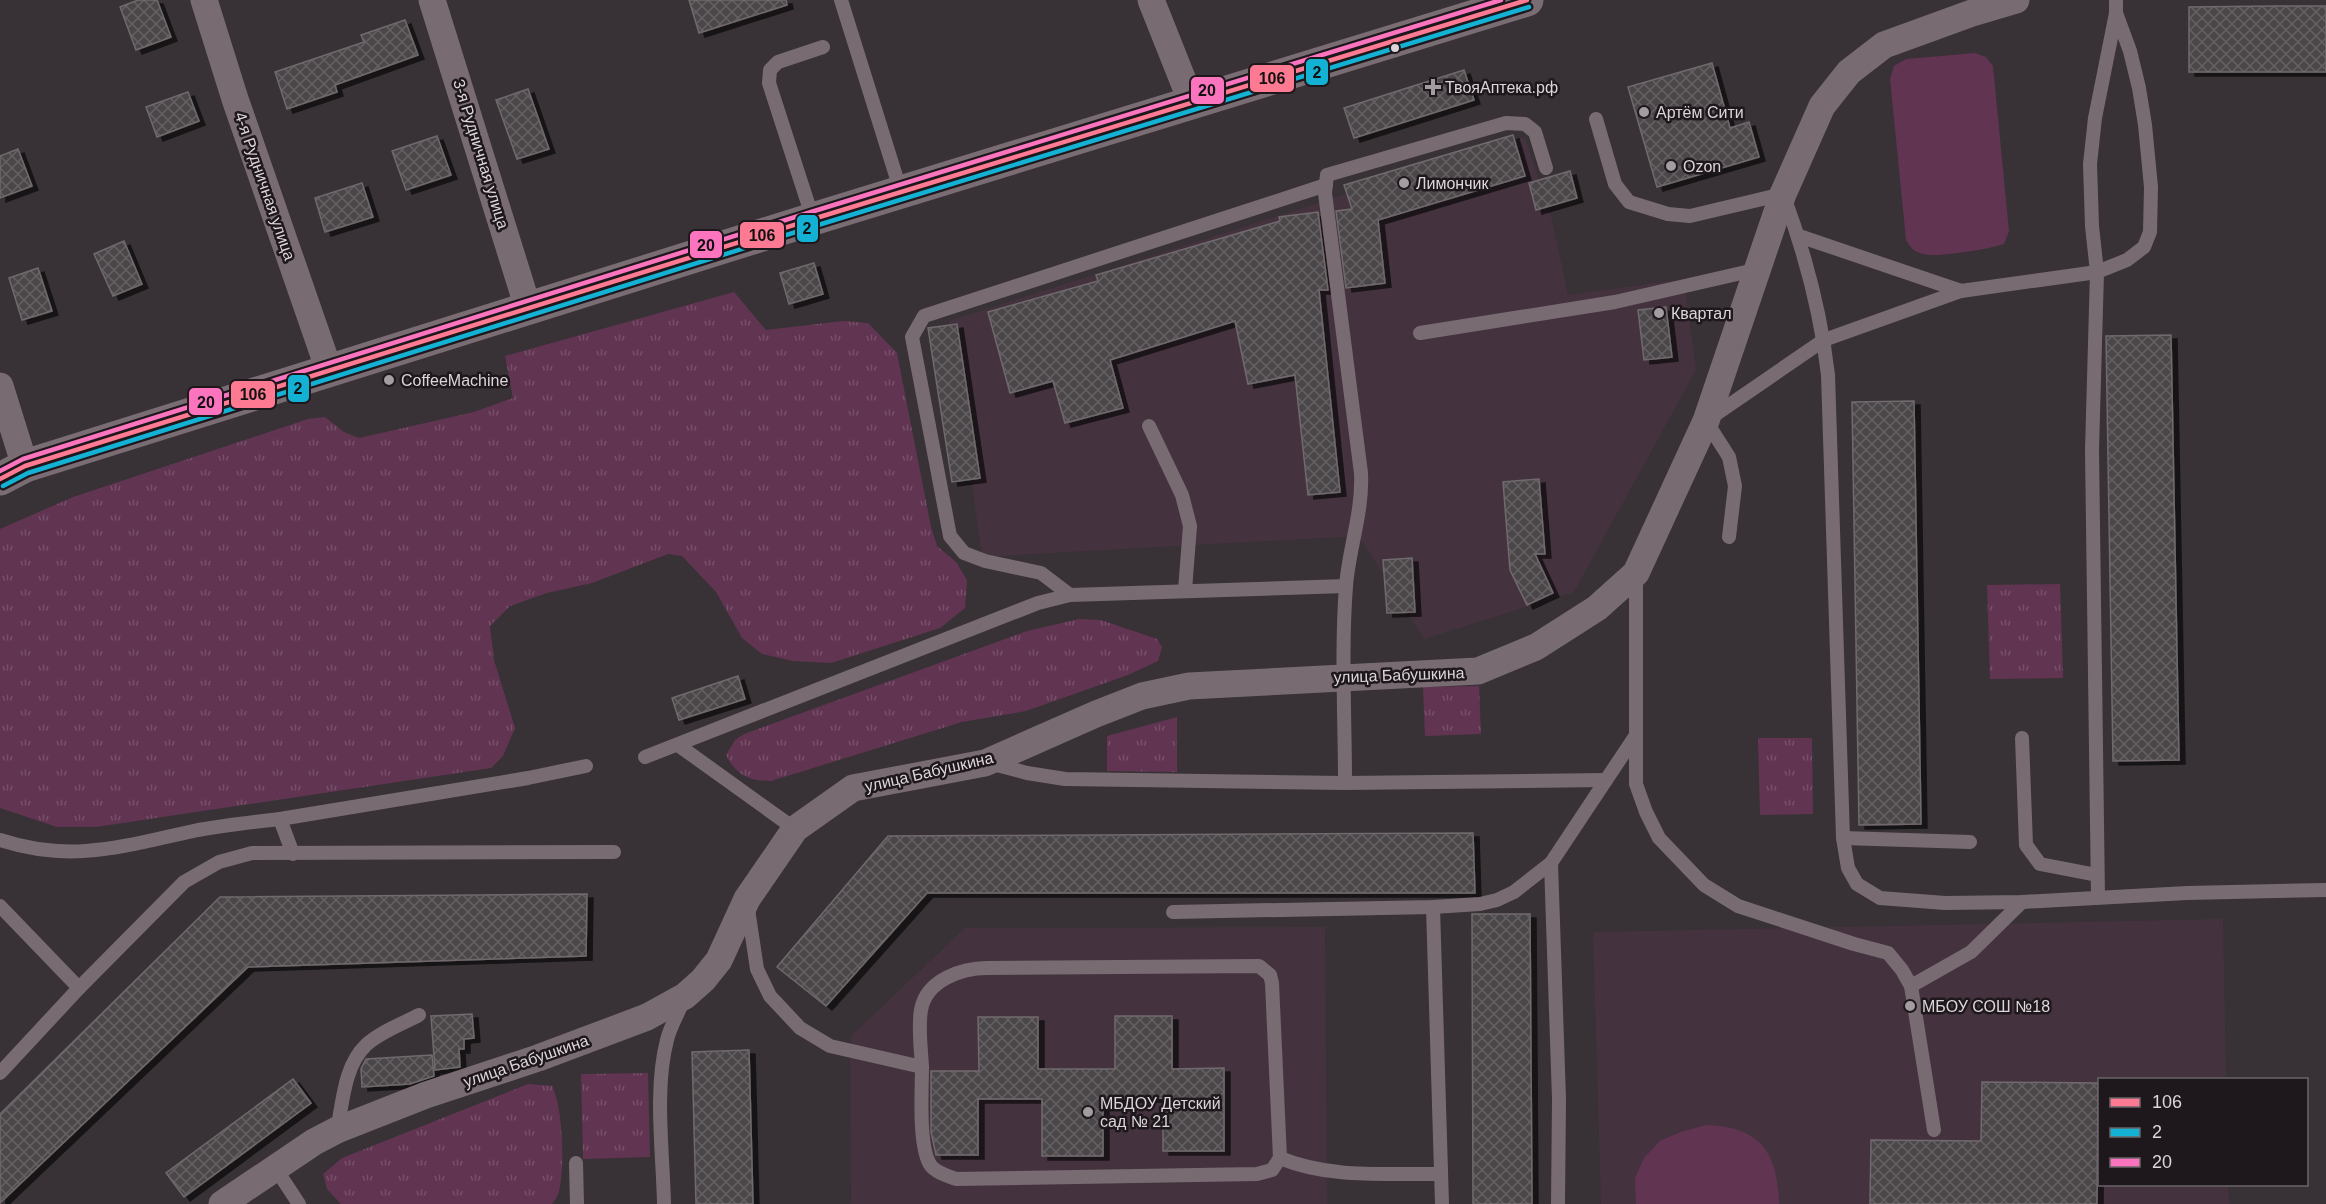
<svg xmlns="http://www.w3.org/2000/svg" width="2326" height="1204" font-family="Helvetica,sans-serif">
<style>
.built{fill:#44333e}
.grass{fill:url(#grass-tufts)}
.pitch{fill:#613452}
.building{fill:url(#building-cross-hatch);stroke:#70696d;stroke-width:1.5;filter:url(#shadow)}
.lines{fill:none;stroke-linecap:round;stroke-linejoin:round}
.service{stroke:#786c72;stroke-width:14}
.minor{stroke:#786c72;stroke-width:27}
.primary{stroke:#796c73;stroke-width:33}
.bus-1-casing{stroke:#1e181c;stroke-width:9}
.bus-2-casing{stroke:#1e181c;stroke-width:9}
.bus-3-casing{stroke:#1e181c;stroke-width:9}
.bus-1{stroke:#fe7a93;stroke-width:4.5}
.bus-2{stroke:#13b2d5;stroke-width:4.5}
.bus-3{stroke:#fc73be;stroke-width:4.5}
.bus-dot{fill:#ddd5da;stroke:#1e181c;stroke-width:2}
.poi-dot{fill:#a39ca0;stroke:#1e181c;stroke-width:2}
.labels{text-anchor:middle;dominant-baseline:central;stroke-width:5;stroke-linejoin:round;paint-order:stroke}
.poi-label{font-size:16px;fill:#ddd5da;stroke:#1e181c;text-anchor:start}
.street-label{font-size:16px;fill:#ddd5da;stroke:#1e181c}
.line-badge{stroke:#1e181c;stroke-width:2}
.pale-badge-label{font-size:16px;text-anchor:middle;font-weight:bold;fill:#111}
</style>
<defs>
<pattern id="grass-tufts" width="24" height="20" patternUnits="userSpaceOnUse" patternTransform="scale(1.5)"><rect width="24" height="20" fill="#613452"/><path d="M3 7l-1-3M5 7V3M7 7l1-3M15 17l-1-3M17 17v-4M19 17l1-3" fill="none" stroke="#77506a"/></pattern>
<pattern id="building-cross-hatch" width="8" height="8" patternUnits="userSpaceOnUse" patternTransform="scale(1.5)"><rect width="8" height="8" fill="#4c474a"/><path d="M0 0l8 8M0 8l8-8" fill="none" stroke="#656164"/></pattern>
<filter id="shadow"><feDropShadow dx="6" dy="4" stdDeviation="0" flood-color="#0009"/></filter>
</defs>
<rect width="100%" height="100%" fill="#383135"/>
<g class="built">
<polygon points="1525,137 1552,220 1568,295 1684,279 1696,370 1574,592 1424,639 1359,536 982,557 949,321"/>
<polygon points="2223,919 2226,1079 2100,1080 2100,1184 2228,1185 2229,1204 1601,1204 1593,932"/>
<polygon points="1325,927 1327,1204 851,1204 850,1052 852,1035 965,928"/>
</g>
<g class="grass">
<polygon points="734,292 766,330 843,321 868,323 897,353 931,527 937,546 956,562 967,580 965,608 940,628 831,663 793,661 762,654 742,638 716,592 682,556 668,554 592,583 547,593 510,606 490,626 494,660 515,728 503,756 491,768 96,827 57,827 0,808 0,529 73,497 308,419 325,417 344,432 359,438 474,412 513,398 505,356"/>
<polygon points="2060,584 2063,678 1990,679 1987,585"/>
<path d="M 1079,619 L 1101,620 L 1157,639 L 1162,647 L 1158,661 L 1128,675 L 1026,711 L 962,722 L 771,781 C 749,781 736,775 726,755 L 735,740 L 744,734 L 1027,631 Z"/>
<polygon points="1479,686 1481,734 1425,736 1423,687"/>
<polygon points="1177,717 1177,772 1107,771 1107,736"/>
<polygon points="1758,738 1812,738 1813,814 1760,815"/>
<polygon points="648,1073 650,1157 583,1159 581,1074"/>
<path d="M 528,1084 L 552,1086 C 563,1107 565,1168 559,1191 C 558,1196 555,1200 552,1204 L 341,1204 L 327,1189 L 323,1174 L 342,1158 Z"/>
</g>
<g class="pitch">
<path d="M 1975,53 L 1986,57 L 1993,66 L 2009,231 L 2004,244 C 1990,249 1937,258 1923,254 C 1914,252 1910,247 1906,240 L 1890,79 L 1894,66 L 1906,59 Z"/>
<path d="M 1706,1125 C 1761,1127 1777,1152 1779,1204 L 1636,1204 L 1635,1178 L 1644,1158 L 1660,1141 L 1681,1132 Z"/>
</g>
<g class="building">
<polygon points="138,0 157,0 171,37 136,50 120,7"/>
<polygon points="689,0 786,0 787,5 699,33"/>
<polygon points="2274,6 2326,6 2326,72 2189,72 2189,7"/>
<polygon points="405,20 418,55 335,85 337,92 287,109 275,72 364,42 361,35"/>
<polygon points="1712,63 1730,128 1749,122 1759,157 1657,187 1628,87"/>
<polygon points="1464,70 1474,100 1354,138 1344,108"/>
<polygon points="528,89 549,149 517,159 496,100"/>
<polygon points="188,92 199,121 157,137 146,107"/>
<polygon points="1513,135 1525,176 1378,220 1385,283 1346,288 1336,211 1352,209 1344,185"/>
<polygon points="437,136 451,175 406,190 392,151"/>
<polygon points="18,149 32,186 0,198 0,156"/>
<polygon points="1570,171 1577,198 1536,210 1529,183"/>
<polygon points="362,183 373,217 325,232 315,198"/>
<polygon points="1318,212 1328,290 1319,290 1340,492 1308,495 1295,375 1248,384 1235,321 1110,360 1123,408 1065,423 1053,381 1010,393 988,312 1098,281 1096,275 1280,221 1279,217"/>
<polygon points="124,241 142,284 113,296 94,254"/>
<polygon points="814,263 823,294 789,304 780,273"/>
<polygon points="38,268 52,311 22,320 9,278"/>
<polygon points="1666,307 1672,357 1644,360 1638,310"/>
<polygon points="957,324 980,478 952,482 928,328"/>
<polygon points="2171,335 2179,760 2113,761 2106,336"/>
<polygon points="1914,401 1921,824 1859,825 1852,402"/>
<polygon points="1539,479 1545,554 1535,554 1553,593 1527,605 1510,570 1503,482"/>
<polygon points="1412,558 1415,612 1387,613 1383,560"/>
<polygon points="738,676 745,699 679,720 672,698"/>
<polygon points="1473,833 1475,893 927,893 826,1006 777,967 888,836"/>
<polygon points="587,894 586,956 248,967 0,1203 0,1114 220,897"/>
<polygon points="1472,914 1530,914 1532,1204 1473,1204"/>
<polygon points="472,1014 474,1038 464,1039 464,1049 459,1049 460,1067 435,1070 431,1016"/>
<polygon points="1115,1016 1172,1016 1172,1069 1224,1068 1224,1151 1163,1151 1163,1098 1103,1099 1103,1156 1042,1156 1042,1099 978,1099 978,1155 936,1155 931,1132 931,1071 979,1071 978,1017 1038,1017 1038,1069 1115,1069"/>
<polygon points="749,1050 753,1204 696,1204 692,1052"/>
<polygon points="432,1055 434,1076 410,1084 362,1087 361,1069 366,1059"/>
<polygon points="293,1079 311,1103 184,1197 166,1173"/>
<polygon points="1982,1082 2098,1083 2097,1204 1870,1204 1871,1140 1981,1141"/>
</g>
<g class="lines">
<g class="service">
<polyline points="841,0 901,192"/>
<path d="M 1596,119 L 1615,184 L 1629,202 L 1668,214 L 1690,216 L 1783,194 C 1805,253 1821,314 1828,375 L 1843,838 L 1848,868 L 1857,884 L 1880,898 L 1945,903 L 2022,902 L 2187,893 L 2326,890"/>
<polyline points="813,219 769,83 770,70 778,62 823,47"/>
<polyline points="1799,236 1961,291 2097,272 2127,260 2144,247 2150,232 2151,187 2145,125 2139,88 2130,51 2116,13"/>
<polyline points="1420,333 1615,302 1759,269"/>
<polyline points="1149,426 1182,495 1190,526 1185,590"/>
<polyline points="1729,537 1735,486 1729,457 1706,421 1824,340 1961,291"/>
<polyline points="1070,595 1041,573 985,561 964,553 950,536 912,337 924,316 1326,185"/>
<polyline points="1636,735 1636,784 1646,812 1659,838 1704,885 1738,906 1854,944 1888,953 1902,970 1911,986 1934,1130"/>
<polyline points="2022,738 2026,845 2040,864 2097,875"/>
<polyline points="678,745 795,829"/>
<polyline points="645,757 1038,603 1070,595 1346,586"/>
<polyline points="989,763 1027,773 1065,779 1345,783 1606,780"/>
<path d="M 1345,783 C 1345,718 1341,651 1346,586 C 1349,548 1363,512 1361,473 L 1325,193 L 1327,175 L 1506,123 L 1525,124 L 1535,132 L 1546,168"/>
<polyline points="280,819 528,778 586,766"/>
<polyline points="1843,838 1970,842"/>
<path d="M 0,840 C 73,864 127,845 198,830 C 225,825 253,822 280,819 L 293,854"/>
<polyline points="2098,897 2092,450 2097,272 2092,226 2090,164 2095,118 2116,13 2116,0"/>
<polyline points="0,906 79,988"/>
<polyline points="1433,907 1442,1204"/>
<path d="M 748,909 L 757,969 L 770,996 L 800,1028 L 830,1046 L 922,1067 C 922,1090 918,1148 931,1166 C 937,1173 948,1176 956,1179 L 1257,1174 L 1272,1170 L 1280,1158 L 1272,983 L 1270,975 L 1259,966 L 987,968 C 962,968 926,980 921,1010 C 918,1027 921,1049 922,1067"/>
<polyline points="1173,912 1433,907 1480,904 1497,900 1514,892 1551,863"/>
<polyline points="1911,986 1971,952 2022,902"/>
<polyline points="0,1073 79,988 184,882 219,862 252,853 614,852"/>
<path d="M 337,1130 C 343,1102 344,1066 366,1045 C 380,1032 402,1024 419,1015"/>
<path d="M 1280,1158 C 1330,1179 1387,1173 1441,1174"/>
<polyline points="576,1163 577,1204"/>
<polyline points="276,1169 299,1204"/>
<path d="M 664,1204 C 663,1153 654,1089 667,1040 C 670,1027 678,1014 683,1001"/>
<polyline points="1558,1204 1559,1099 1551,863 1636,735 1636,573"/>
</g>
<g class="minor">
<polyline points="204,0 235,99 329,370"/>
<polyline points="432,0 528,308"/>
<polyline points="1151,0 1192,103"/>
<polyline points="0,386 25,466"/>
<polyline points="222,1204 314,1142 337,1130 426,1095 538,1058 647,1017 685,996 703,980 719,960 747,899 795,829 853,788 985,763 1096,714 1142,696 1189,686 1478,671 1536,647 1597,608 1636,573 1706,421 1783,194 1822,106 1849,72 1884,45 1972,13 2016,0"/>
</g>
<polyline class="primary" points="0,479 25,466 813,219 1527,0"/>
<g class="bus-1-casing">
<polyline id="bus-1" points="0,479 25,466 813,219 1527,0"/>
</g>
<g class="bus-2-casing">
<polyline id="bus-2" points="3,486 28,473 815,226 1529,7"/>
</g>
<g class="bus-3-casing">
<polyline id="bus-3" points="0,471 23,459 811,212 1501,0"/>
</g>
<use href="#bus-1" class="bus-1"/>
<use href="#bus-2" class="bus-2"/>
<use href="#bus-3" class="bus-3"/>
</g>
<circle class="bus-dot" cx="1395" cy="48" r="5"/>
<g class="poi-dot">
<path d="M1430 78h6v6h6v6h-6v6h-6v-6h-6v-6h6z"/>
<circle cx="1644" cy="112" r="6"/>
<circle cx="1671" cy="166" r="6"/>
<circle cx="1404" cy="183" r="6"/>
<circle cx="1659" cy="313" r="6"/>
<circle cx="389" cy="380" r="6"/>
<circle cx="1910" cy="1006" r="6"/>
<circle cx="1088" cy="1112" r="6"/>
</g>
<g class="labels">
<g class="poi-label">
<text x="1445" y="87">ТвояАптека.рф</text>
<text x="1656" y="112">Артём Сити</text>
<text x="1683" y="166">Ozon</text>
<text x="1416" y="183">Лимончик</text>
<text x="1671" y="313">Квартал</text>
<text x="401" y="380">CoffeeMachine</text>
<text x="1922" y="1006">МБОУ СОШ №18</text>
<text x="1100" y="1103">МБДОУ Детский<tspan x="1100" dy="18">сад № 21</tspan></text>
</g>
<g class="street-label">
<text transform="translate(481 154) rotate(73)">3-я Рудничная улица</text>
<text transform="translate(265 186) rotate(71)">4-я Рудничная улица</text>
<text transform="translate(1399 675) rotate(-2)">улица Бабушкина</text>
<text transform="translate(929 772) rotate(-13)">улица Бабушкина</text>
<text transform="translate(526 1061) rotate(-19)">улица Бабушкина</text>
</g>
</g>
<g class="line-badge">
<rect x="1305" y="58" width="24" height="28" rx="6" fill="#13b2d5"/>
<rect x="1249" y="64" width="46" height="29" rx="6" fill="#fe7a93"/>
<rect x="1190" y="76" width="35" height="29" rx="6" fill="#fc73be"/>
<rect x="796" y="214" width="23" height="29" rx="6" fill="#13b2d5"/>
<rect x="739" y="221" width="46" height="28" rx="6" fill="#fe7a93"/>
<rect x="689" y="230" width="34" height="29" rx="6" fill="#fc73be"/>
<rect x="287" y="374" width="23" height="29" rx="6" fill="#13b2d5"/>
<rect x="230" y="380" width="46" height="29" rx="6" fill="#fe7a93"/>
<rect x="188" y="387" width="35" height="29" rx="6" fill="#fc73be"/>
</g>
<g class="pale-badge-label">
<text x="1317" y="78">2</text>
<text x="1272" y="84">106</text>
<text x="1207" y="96">20</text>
<text x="807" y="234">2</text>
<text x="762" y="241">106</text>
<text x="706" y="251">20</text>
<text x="298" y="394">2</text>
<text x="253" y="400">106</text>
<text x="206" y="408">20</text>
</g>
<rect x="2098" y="1078" width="210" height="108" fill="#1e181c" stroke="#6a6468" stroke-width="1.5"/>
<rect x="2110" y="1098" width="30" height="9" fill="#fe7a93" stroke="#6a6468" stroke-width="1.5"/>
<text x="2152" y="1108" font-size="18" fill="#ddd5da">106</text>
<rect x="2110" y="1128" width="30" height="9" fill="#13b2d5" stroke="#6a6468" stroke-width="1.5"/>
<text x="2152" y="1138" font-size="18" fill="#ddd5da">2</text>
<rect x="2110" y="1158" width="30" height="9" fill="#fc73be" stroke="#6a6468" stroke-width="1.5"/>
<text x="2152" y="1168" font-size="18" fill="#ddd5da">20</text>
</svg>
